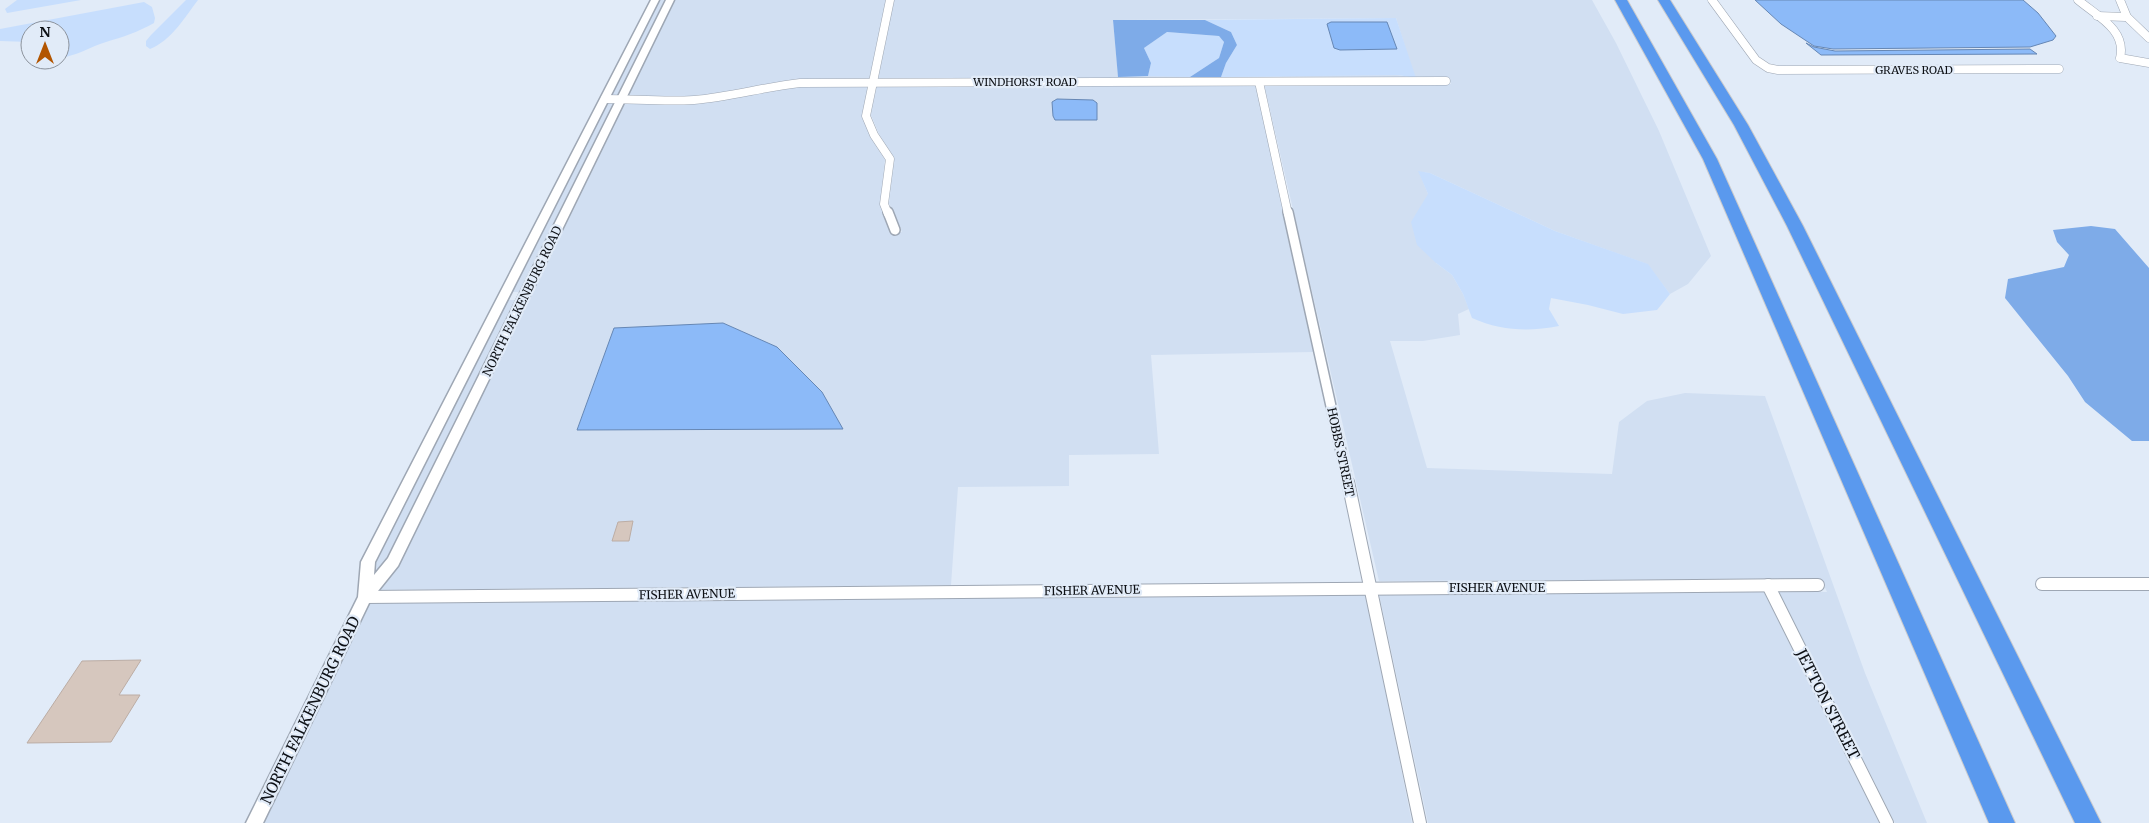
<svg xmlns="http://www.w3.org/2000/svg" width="2149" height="823" font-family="Merriweather,serif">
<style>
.built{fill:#d1dff2;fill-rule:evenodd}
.green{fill:#c7defd}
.forest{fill:#7eabe8}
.water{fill:#8cbaf8;stroke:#6687b4}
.building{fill:#d6c7be;stroke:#bcada5}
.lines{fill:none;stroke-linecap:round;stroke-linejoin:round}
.minor-far2-casing{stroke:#9ea7b4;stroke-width:9}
.minor-far1-casing{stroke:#9ea7b4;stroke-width:12}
.minor-casing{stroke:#9ea7b4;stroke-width:14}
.tertiary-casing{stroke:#9ea7b4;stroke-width:3}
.motorway-casing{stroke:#cacacc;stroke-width:2}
.minor-far2{stroke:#fff;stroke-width:8}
.minor-far1{stroke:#fff;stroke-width:9}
.minor{stroke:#fff;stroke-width:12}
.tertiary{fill:#fff;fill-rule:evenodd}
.motorway{fill:#5a99ee;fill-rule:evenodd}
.labels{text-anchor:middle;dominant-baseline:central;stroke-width:4.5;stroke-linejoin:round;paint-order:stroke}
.far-street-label{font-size:11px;fill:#0d1015;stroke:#e1ebf8}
.street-label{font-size:12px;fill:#0d1015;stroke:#e1ebf8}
.near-street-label{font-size:15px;fill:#0d1015;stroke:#e1ebf8}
</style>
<rect width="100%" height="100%" fill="#e1ebf8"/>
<g class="built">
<polygon points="659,0 666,0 617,97 611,97"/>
<polygon points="674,0 886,0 869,80 692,97 626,97"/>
<path d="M 894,0 L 1592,0 L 1616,43 L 1659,131 L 1711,256 L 1688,284 L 1670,294 L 1647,264 L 1555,231 L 1430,173 L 1419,172 L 1428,194 L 1436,263 L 1452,275 L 1463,294 L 1469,309 L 1458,314 L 1460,335 L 1423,341 L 1390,341 L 1427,468 L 1612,474 L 1619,422 L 1647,401 L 1685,393 L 1765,396 L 1865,673 L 1927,823 L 1895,823 L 1778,591 L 1827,592 L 1821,579 L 1379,581 L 1264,84 L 1451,84 L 1449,79 L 878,80 ZM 1396,18 L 1415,78 L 1398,75 L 1118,76 L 1113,20 Z"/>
<path d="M 868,85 L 862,117 L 870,136 L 885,160 L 880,204 L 892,234 L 902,232 L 889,203 L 894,159 L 879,134 L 871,115 L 877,85 L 1256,85 L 1314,352 L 1151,355 L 1159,454 L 1069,455 L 1069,486 L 958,487 L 951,585 L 378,590 L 400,562 L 623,102 L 691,102 L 800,86 ZM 723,323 L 777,347 L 577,429 L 614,329 Z"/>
<polygon points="608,102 615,102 520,292 511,292"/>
<polygon points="507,300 517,300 387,561 374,577 376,560"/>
<polygon points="1764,591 1880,823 1428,823 1379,594"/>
<polygon points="1366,594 1412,823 262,823 369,603"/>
</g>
<g class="green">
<polygon points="17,0 81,0 7,13 5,9"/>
<path d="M 186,0 L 198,0 C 185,17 172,40 150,49 L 146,46 L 146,41 L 151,35 Z"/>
<path d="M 144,2 L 152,7 L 155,18 L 154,23 C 138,32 123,37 106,42 C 90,47 76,56 60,58 L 60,30 L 30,30 L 30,42 L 0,41 L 0,29 Z"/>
<polygon points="1396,18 1416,78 1398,75 1221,77 1226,63 1237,45 1231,32 1205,20"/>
<polygon points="1167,32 1219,36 1224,42 1219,58 1190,77 1148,76 1151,63 1144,48"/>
<path d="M 1418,171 L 1430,173 L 1555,231 L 1648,264 L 1670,294 L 1657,310 L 1623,314 L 1588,305 L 1551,298 L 1549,309 L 1559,326 C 1529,332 1501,331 1472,318 L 1463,294 L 1452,275 L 1436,263 L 1417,245 L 1411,222 L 1428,194 Z"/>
</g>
<g class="forest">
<polygon points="1113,20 1205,20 1231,32 1237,45 1226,63 1221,77 1190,77 1219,58 1224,42 1219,36 1167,32 1144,48 1151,63 1148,76 1118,77"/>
<polygon points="2091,226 2115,229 2149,268 2149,441 2132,441 2085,402 2068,376 2005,298 2008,279 2064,267 2069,255 2057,242 2053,230"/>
</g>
<g class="water">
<polygon points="1755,0 2023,0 2038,13 2056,36 2053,40 2030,47 1833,49 1814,46 1781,24"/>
<polygon points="1331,22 1387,22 1397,49 1340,50 1334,48 1327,24"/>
<polygon points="1806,43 1814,47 1835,51 2030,49 2037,54 1821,55"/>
<polygon points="1057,99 1093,100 1097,103 1097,120 1055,120 1053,116 1052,102"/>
<polygon points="723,323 777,347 822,392 843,429 577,430 614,328"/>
</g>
<g class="building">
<polygon points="633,521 629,541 612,541 618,522"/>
<polygon points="141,660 119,695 140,695 111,742 27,743 82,661"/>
</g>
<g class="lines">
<g class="minor-far2-casing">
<g id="minor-far2">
<polyline points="1712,0 1756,60 1768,68 1778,70 2059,69"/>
<path d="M 2078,0 C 2097,16 2127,30 2120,58 L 2149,63"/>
<polyline points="2120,0 2127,17 2149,38"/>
<polyline points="2097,16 2126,17"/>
<polyline points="1259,82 1288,214"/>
<path d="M 605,99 C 634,99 664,102 694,100 C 730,97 764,87 800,83 L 1446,81"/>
<polyline points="888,214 884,204 890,159 874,135 866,116 890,0"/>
</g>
</g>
<g class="minor-far1-casing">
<g id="minor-far1">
<polyline points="888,212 895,230"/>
<polyline points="1288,212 1348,483"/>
</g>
</g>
<g class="minor-casing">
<g id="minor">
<polyline points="1348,482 1420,823"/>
<polyline points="2042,584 2149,584"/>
<polyline points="1768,585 1887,823"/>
<polyline points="365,597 1818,585"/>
</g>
</g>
<g class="tertiary-casing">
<polygon id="tertiary" points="651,0 659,0 375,562 374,575 388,558 666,0 674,0 398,566 370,601 263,823 246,823 358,597 361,562"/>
</g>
<g class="motorway-casing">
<g id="motorway">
<polygon points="1615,0 1627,0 1717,159 2015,823 1989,823 1703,159"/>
<polygon points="1658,0 1670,0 1748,125 1803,226 2101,823 2075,823 1787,226 1734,125"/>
</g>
</g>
<use href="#minor-far2" class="minor-far2"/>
<use href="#minor-far1" class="minor-far1"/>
<use href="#minor" class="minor"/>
<use href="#tertiary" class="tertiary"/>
<use href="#motorway" class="motorway"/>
</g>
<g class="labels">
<g class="far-street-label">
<text x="1914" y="70">GRAVES ROAD</text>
<text x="1025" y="82">WINDHORST ROAD</text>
</g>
<g class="street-label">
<text transform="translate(522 301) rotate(-64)">NORTH FALKENBURG ROAD</text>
<text transform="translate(1341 452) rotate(78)">HOBBS STREET</text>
<text x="1497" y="587">FISHER AVENUE</text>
<text transform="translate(1092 590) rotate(-1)">FISHER AVENUE</text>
<text transform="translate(687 594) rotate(-1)">FISHER AVENUE</text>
</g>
<g class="near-street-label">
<text transform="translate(1828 704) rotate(63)">JETTON STREET</text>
<text transform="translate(310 710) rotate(-64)">NORTH FALKENBURG ROAD</text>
</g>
</g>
<g transform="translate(45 45)"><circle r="24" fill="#e1ebf8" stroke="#8c939d"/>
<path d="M0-4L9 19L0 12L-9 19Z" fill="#b25500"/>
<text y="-8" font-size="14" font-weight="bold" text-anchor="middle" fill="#0d1015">N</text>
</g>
</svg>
